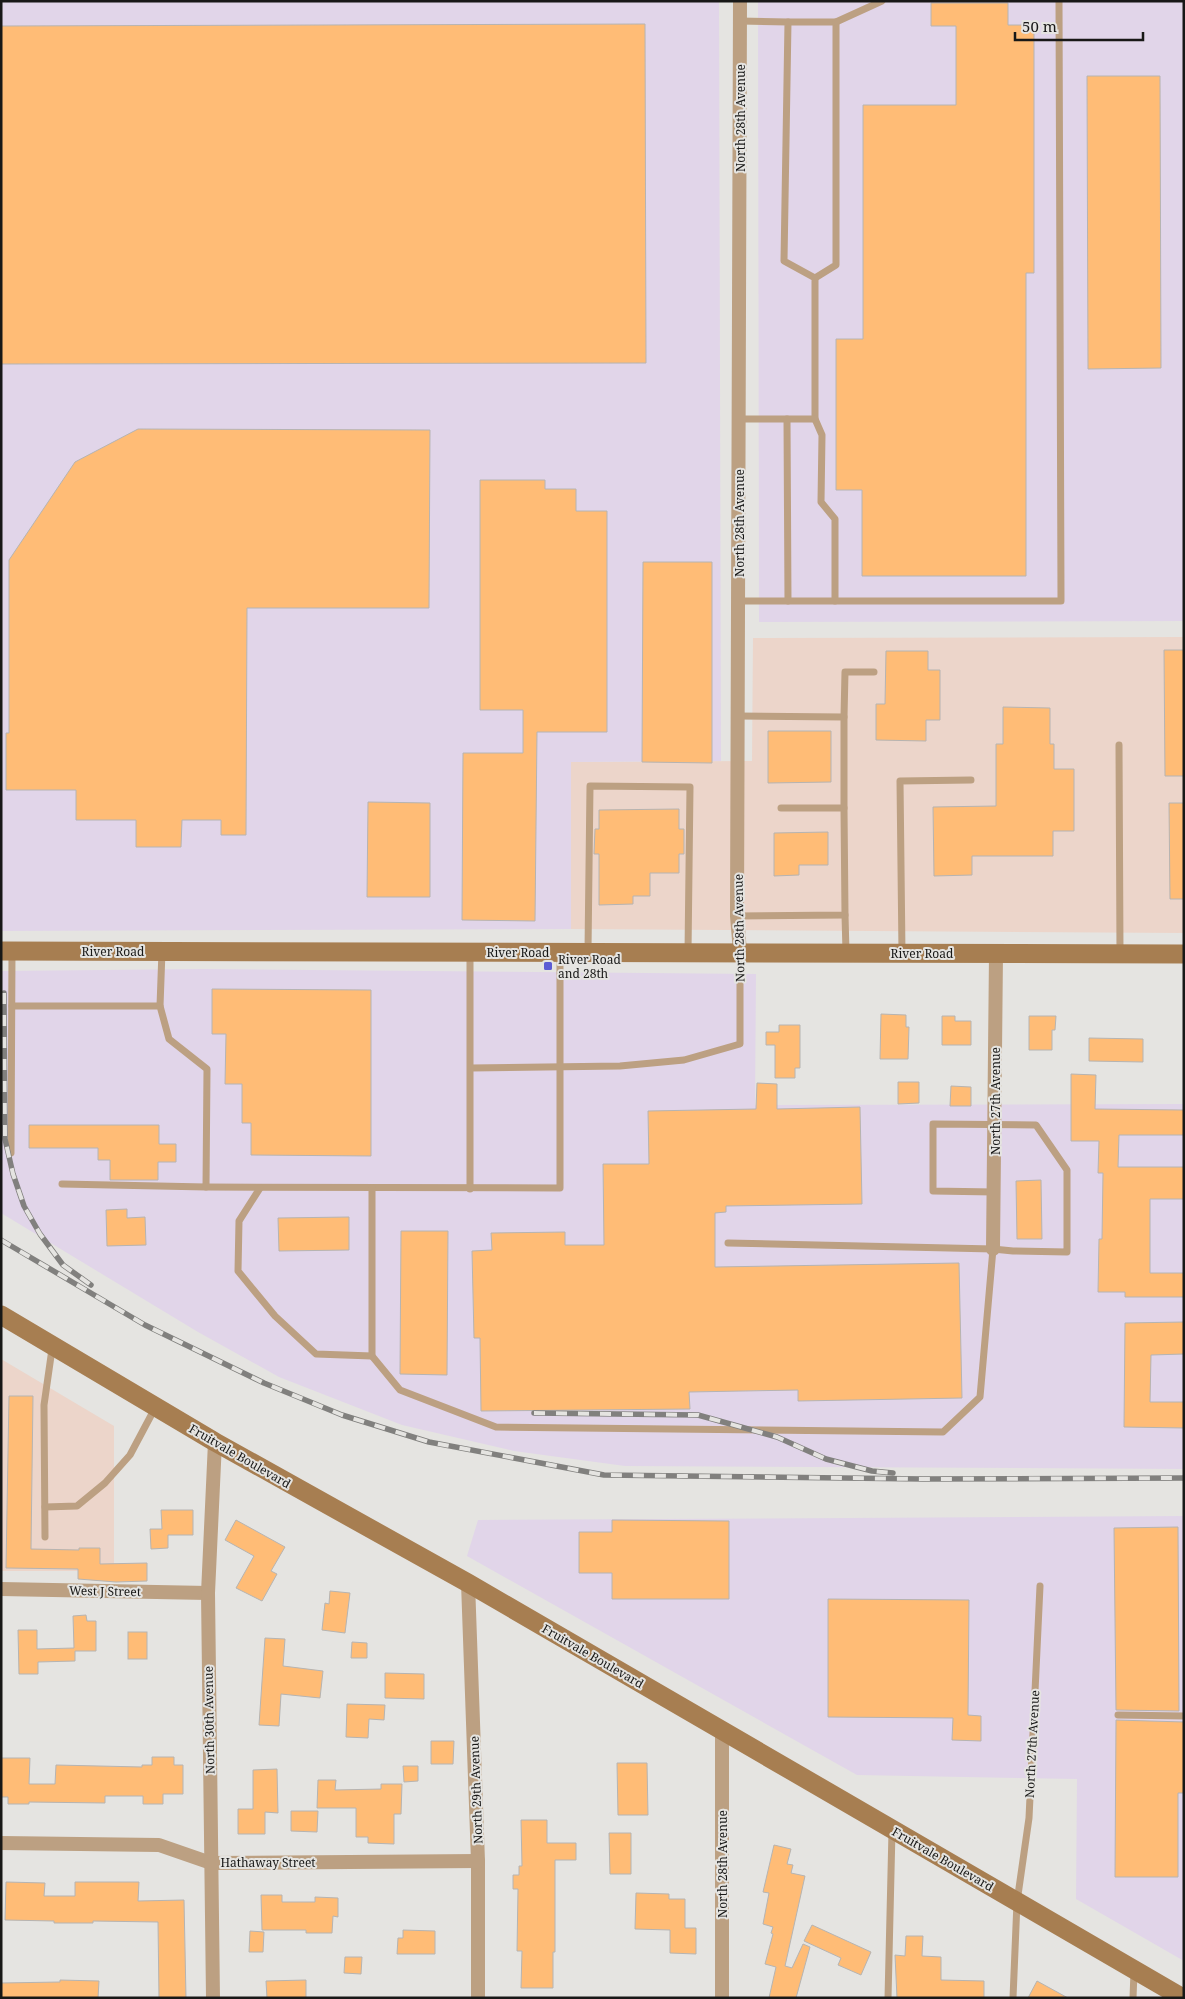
<svg xmlns="http://www.w3.org/2000/svg" width="1185" height="1999" font-family="'Noto Serif',serif">
<style>
.commercial{fill:#ecd5ca}
.industrial{fill:#e1d5e9}
.building{fill:#ffbc76;stroke:#b6b4b2}
.lines{fill:none;stroke-linecap:round;stroke-linejoin:round}
.lane{stroke:#bca082;stroke-width:7}
.street{stroke:#bca082;stroke-width:14}
.secondary{stroke:#a77e51;stroke-width:19}
.rail-casing{stroke:#81807e;stroke-width:5.5}
.rail{stroke:#e5e4e1;stroke-width:4;stroke-dasharray:11;stroke-linecap:butt}
.poi-dot{fill:#5c5cd4;stroke:#e5e4e1;stroke-width:2}
.labels{text-anchor:middle;dominant-baseline:central;stroke-width:4;stroke-linejoin:round;paint-order:stroke}
.street-label{font-size:12px;fill:#181817;stroke:#e5e4e1}
.poi-label{font-size:12px;fill:#181817;stroke:#e5e4e1;text-anchor:start}
</style>
<rect width="100%" height="100%" fill="#e5e4e1"/>
<g class="commercial">
<polygon points="1184,637 1184,933 571,929 571,762 752,761 753,638"/>
<polygon points="1,1359 114,1426 114,1571 1,1571"/>
</g>
<g class="industrial">
<polygon points="1,1 719,1 721,761 571,762 571,929 1,931"/>
<polygon points="758,1 1184,1 1184,621 759,622"/>
<polygon points="203,969 756,974 755,1105 1184,1104 1184,1469 625,1466 514,1451 402,1425 279,1377 198,1332 1,1213 1,971"/>
<polygon points="1184,1516 1184,1961 1076,1899 1077,1779 857,1775 467,1556 478,1520"/>
</g>
<g class="building">
<polygon points="931,3 1008,3 1008,25 1034,25 1034,273 1026,273 1026,576 862,576 862,490 836,490 836,339 863,339 863,105 956,105 956,26 931,26"/>
<polygon points="645,24 646,363 1,364 1,26"/>
<polygon points="1087,76 1160,76 1161,368 1088,369"/>
<polygon points="138,429 430,430 429,608 247,608 246,835 221,835 221,820 182,820 181,847 136,847 136,820 76,820 76,790 6,790 6,733 9,733 9,560 75,462"/>
<polygon points="480,480 545,480 545,489 576,489 576,511 607,511 607,732 537,732 535,921 462,920 463,753 523,753 523,710 480,710"/>
<polygon points="643,562 712,562 712,763 642,762"/>
<polygon points="1164,650 1184,650 1184,776 1165,776"/>
<polygon points="886,651 928,651 928,670 940,670 940,720 926,720 926,741 876,740 876,704 885,704"/>
<polygon points="1003,707 1050,708 1050,744 1054,744 1054,769 1074,769 1074,831 1053,831 1053,856 972,856 972,875 934,876 933,807 996,806 996,744 1003,744"/>
<polygon points="768,731 831,731 831,782 768,783"/>
<polygon points="368,802 430,803 430,897 367,897"/>
<polygon points="1169,803 1184,803 1184,899 1170,899"/>
<polygon points="679,809 679,829 684,829 684,854 679,854 679,873 650,873 650,896 633,896 633,904 599,905 599,854 594,854 595,829 599,829 599,810"/>
<polygon points="828,832 828,865 799,865 799,875 774,876 774,833"/>
<polygon points="212,989 371,990 371,1156 251,1155 251,1123 242,1123 242,1084 225,1084 226,1034 212,1034"/>
<polygon points="881,1014 906,1015 906,1027 909,1027 908,1059 880,1059"/>
<polygon points="942,1016 955,1016 955,1021 971,1021 971,1045 942,1045"/>
<polygon points="1029,1016 1056,1016 1055,1030 1052,1030 1052,1050 1029,1050"/>
<polygon points="779,1025 800,1025 800,1068 795,1068 795,1078 775,1078 775,1045 766,1045 766,1032 779,1032"/>
<polygon points="1089,1038 1143,1039 1143,1062 1089,1061"/>
<polygon points="1071,1074 1096,1075 1095,1109 1184,1110 1184,1135 1119,1135 1118,1167 1184,1167 1184,1199 1150,1199 1150,1273 1184,1273 1184,1297 1125,1297 1125,1292 1098,1292 1099,1239 1102,1239 1103,1173 1098,1173 1099,1141 1071,1141"/>
<polygon points="898,1082 919,1082 919,1103 898,1104"/>
<polygon points="757,1083 777,1084 777,1109 860,1107 862,1204 726,1206 726,1212 715,1213 715,1267 959,1263 962,1398 798,1401 798,1390 689,1392 690,1409 481,1411 480,1338 474,1338 472,1251 492,1250 491,1233 565,1232 565,1245 604,1245 603,1164 649,1164 648,1111 756,1109"/>
<polygon points="951,1086 971,1087 971,1106 950,1106"/>
<polygon points="29,1125 159,1125 159,1144 176,1144 176,1162 158,1162 158,1180 110,1180 110,1160 98,1160 98,1148 29,1148"/>
<polygon points="1041,1180 1042,1239 1017,1239 1016,1181"/>
<polygon points="127,1209 127,1218 145,1217 146,1245 107,1246 106,1210"/>
<polygon points="349,1217 349,1250 279,1251 278,1218"/>
<polygon points="401,1231 448,1231 447,1375 400,1374"/>
<polygon points="1184,1322 1184,1354 1151,1355 1150,1402 1184,1402 1184,1428 1124,1427 1125,1323"/>
<polygon points="9,1396 33,1396 31,1549 79,1550 79,1548 100,1548 100,1564 147,1563 147,1581 116,1582 78,1579 78,1569 6,1568"/>
<polygon points="161,1510 193,1510 193,1535 168,1535 168,1548 151,1549 150,1529 162,1529"/>
<polygon points="236,1520 285,1547 271,1571 277,1574 262,1601 236,1588 254,1556 225,1540"/>
<polygon points="612,1520 729,1521 729,1599 612,1599 612,1573 579,1573 579,1532 612,1532"/>
<polygon points="1178,1527 1179,1711 1116,1710 1114,1528"/>
<polygon points="330,1591 350,1593 345,1633 322,1630 325,1603 329,1604"/>
<polygon points="828,1599 969,1600 968,1715 981,1716 981,1741 952,1740 953,1718 828,1717"/>
<polygon points="86,1615 87,1621 96,1621 96,1651 75,1651 75,1661 38,1662 38,1674 19,1674 18,1630 37,1630 37,1649 74,1648 73,1616"/>
<rect x="128" y="1632" width="19" height="27"/>
<polygon points="265,1638 285,1639 283,1666 323,1671 320,1698 281,1694 279,1726 259,1725"/>
<polygon points="352,1642 367,1643 367,1658 351,1658"/>
<polygon points="385,1673 424,1674 424,1699 385,1698"/>
<polygon points="347,1704 385,1705 384,1720 369,1719 368,1738 346,1737"/>
<polygon points="1116,1720 1184,1722 1184,1793 1178,1793 1178,1877 1115,1877"/>
<polygon points="431,1741 454,1741 453,1764 431,1764"/>
<polygon points="152,1757 174,1757 174,1765 183,1765 183,1794 163,1794 163,1804 143,1804 143,1796 105,1796 105,1803 29,1802 29,1804 8,1804 8,1797 1,1797 1,1758 30,1758 29,1784 55,1784 56,1765 142,1767 142,1765 152,1765"/>
<polygon points="617,1763 647,1763 648,1815 618,1815"/>
<polygon points="403,1766 418,1766 418,1781 404,1782"/>
<polygon points="277,1769 278,1813 265,1812 265,1834 238,1834 238,1809 253,1809 253,1770"/>
<polygon points="318,1780 336,1780 335,1790 381,1789 381,1784 402,1784 401,1814 394,1814 394,1844 368,1843 368,1837 356,1837 356,1808 317,1808"/>
<polygon points="291,1811 318,1811 317,1832 291,1831"/>
<polygon points="521,1820 547,1820 547,1843 576,1843 576,1860 555,1860 555,1952 553,1952 553,1988 521,1988 522,1951 517,1951 518,1889 513,1889 513,1875 519,1875 519,1866 522,1866"/>
<polygon points="609,1833 631,1833 631,1874 610,1874"/>
<polygon points="774,1845 791,1849 787,1864 793,1865 791,1873 805,1876 785,1966 792,1968 803,1944 810,1947 796,1998 769,1998 776,1967 765,1964 773,1934 771,1933 773,1927 763,1924 769,1893 763,1892"/>
<polygon points="6,1882 45,1883 44,1896 75,1896 75,1882 139,1882 138,1901 184,1900 186,1998 159,1998 158,1922 93,1921 93,1923 54,1923 54,1921 5,1920"/>
<polygon points="636,1893 669,1894 669,1899 685,1899 685,1928 696,1928 696,1954 670,1953 670,1930 635,1929"/>
<polygon points="261,1895 282,1895 282,1902 315,1902 315,1897 338,1898 338,1917 333,1916 332,1933 306,1933 306,1930 262,1930"/>
<polygon points="812,1925 871,1952 861,1975 838,1965 841,1958 804,1941"/>
<polygon points="403,1930 435,1931 435,1954 397,1954 398,1938 403,1938"/>
<polygon points="250,1931 264,1932 263,1952 249,1952"/>
<polygon points="906,1936 923,1936 922,1956 941,1957 941,1980 984,1981 984,1998 897,1998 895,1955 905,1956"/>
<polygon points="345,1957 362,1957 361,1974 344,1973"/>
<polygon points="60,1980 99,1981 98,1998 1,1998 1,1983 60,1982"/>
<polygon points="306,1980 306,1998 267,1998 266,1981"/>
<polygon points="1037,1981 1068,1998 1028,1998"/>
</g>
<g class="lines">
<g class="lane">
<polyline points="788,22 836,22 836,265 815,278"/>
<polyline points="836,22 882,1"/>
<polyline points="739,419 815,419 815,278 784,261 788,22 740,21"/>
<polyline points="787,419 788,601"/>
<polyline points="815,419 822,435 821,502 835,519 835,601"/>
<polyline points="738,601 1061,601 1059,1"/>
<polyline points="738,716 844,717 844,808"/>
<polyline points="844,717 845,672 874,672"/>
<polyline points="1119,745 1120,954"/>
<polyline points="845,915 846,952"/>
<polyline points="737,916 845,915 844,808 781,808"/>
<polyline points="588,950 590,786 690,787 688,952"/>
<polyline points="902,953 900,781 971,780"/>
<polyline points="12,1006 160,1006 169,1039 207,1069 206,1187 62,1184"/>
<polyline points="160,1006 162,951"/>
<polyline points="471,1068 620,1066 684,1060 740,1044 740,955"/>
<polyline points="11,1153 12,951"/>
<polyline points="206,1187 560,1188 560,954"/>
<polyline points="260,1188 239,1221 238,1271 275,1316 316,1354 372,1356"/>
<polyline points="372,1188 372,1356 400,1390 496,1427 943,1432 980,1397 993,1249"/>
<polyline points="470,1189 470,954"/>
<polyline points="728,1243 993,1249 1013,1251 1067,1252 1067,1170 1036,1125 933,1124 933,1191 994,1192"/>
<polyline points="45,1507 77,1506 105,1483 130,1455 155,1408"/>
<polyline points="45,1537 44,1405 52,1349"/>
<polyline points="1118,1715 1184,1716"/>
<polyline points="888,1998 892,1831"/>
<polyline points="1013,1998 1017,1902 1029,1818 1040,1586"/>
<polyline points="1133,1998 1134,1972"/>
</g>
<g class="street">
<polyline points="740,1 737,916 740,952"/>
<polyline points="993,1249 996,954"/>
<polyline points="468,1583 478,1861 478,1998"/>
<polyline points="1,1589 208,1593"/>
<polyline points="1,1843 159,1845 211,1863 478,1861"/>
<polyline points="213,1998 208,1593 215,1442"/>
<polyline points="722,1998 722,1731"/>
</g>
<g class="secondary">
<polyline points="1,951 1184,954"/>
<polyline points="1,1315 215,1442 468,1583 1183,1998"/>
</g>
<g class="rail-casing">
<g id="rail">
<polyline points="4,993 5,1139 13,1174 24,1206 40,1234 63,1265 91,1285"/>
<polyline points="1,1240 145,1325 264,1383 342,1415 429,1442 604,1475 923,1479 1184,1478"/>
<polyline points="534,1413 698,1415 777,1437 826,1459 872,1471 893,1473"/>
</g>
</g>
<use href="#rail" class="rail"/>
</g>
<rect class="poi-dot" x="543" y="961" width="10" height="10" rx="2.5"/>
<g class="labels">
<g class="street-label">
<text transform="translate(740 118) rotate(-90)">North 28th Avenue</text>
<text transform="translate(739 523) rotate(-90)">North 28th Avenue</text>
<text transform="translate(739 928) rotate(-91)">North 28th Avenue</text>
<text x="113" y="951">River Road</text>
<text x="518" y="952">River Road</text>
<text x="922" y="953">River Road</text>
<text transform="translate(995 1101) rotate(-90)">North 27th Avenue</text>
<text transform="translate(240 1456) rotate(30)">Fruitvale Boulevard</text>
<text transform="translate(105 1591) rotate(1)">West J Street</text>
<text transform="translate(593 1656) rotate(30)">Fruitvale Boulevard</text>
<text transform="translate(209 1720) rotate(-91)">North 30th Avenue</text>
<text transform="translate(1032 1744) rotate(-87)">North 27th Avenue</text>
<text transform="translate(476 1790) rotate(-92)">North 29th Avenue</text>
<text transform="translate(943 1859) rotate(30)">Fruitvale Boulevard</text>
<text x="268" y="1862">Hathaway Street</text>
<text transform="translate(722 1864) rotate(-90)">North 28th Avenue</text>
</g>
<g class="poi-label">
<text x="558" y="959">River Road<tspan x="558" dy="14">and 28th</tspan></text>
</g>
</g>
<rect width="1185" height="1999" fill="none" stroke="#181817" stroke-width="5"/>
<path d="M1015 32v8h128v-8" fill="none" stroke="#181817" stroke-width="2.5"/>
<text x="1022" y="32" font-size="15" fill="#181817" stroke="#e5e4e1" stroke-width="4" paint-order="stroke">50 m</text>
</svg>
